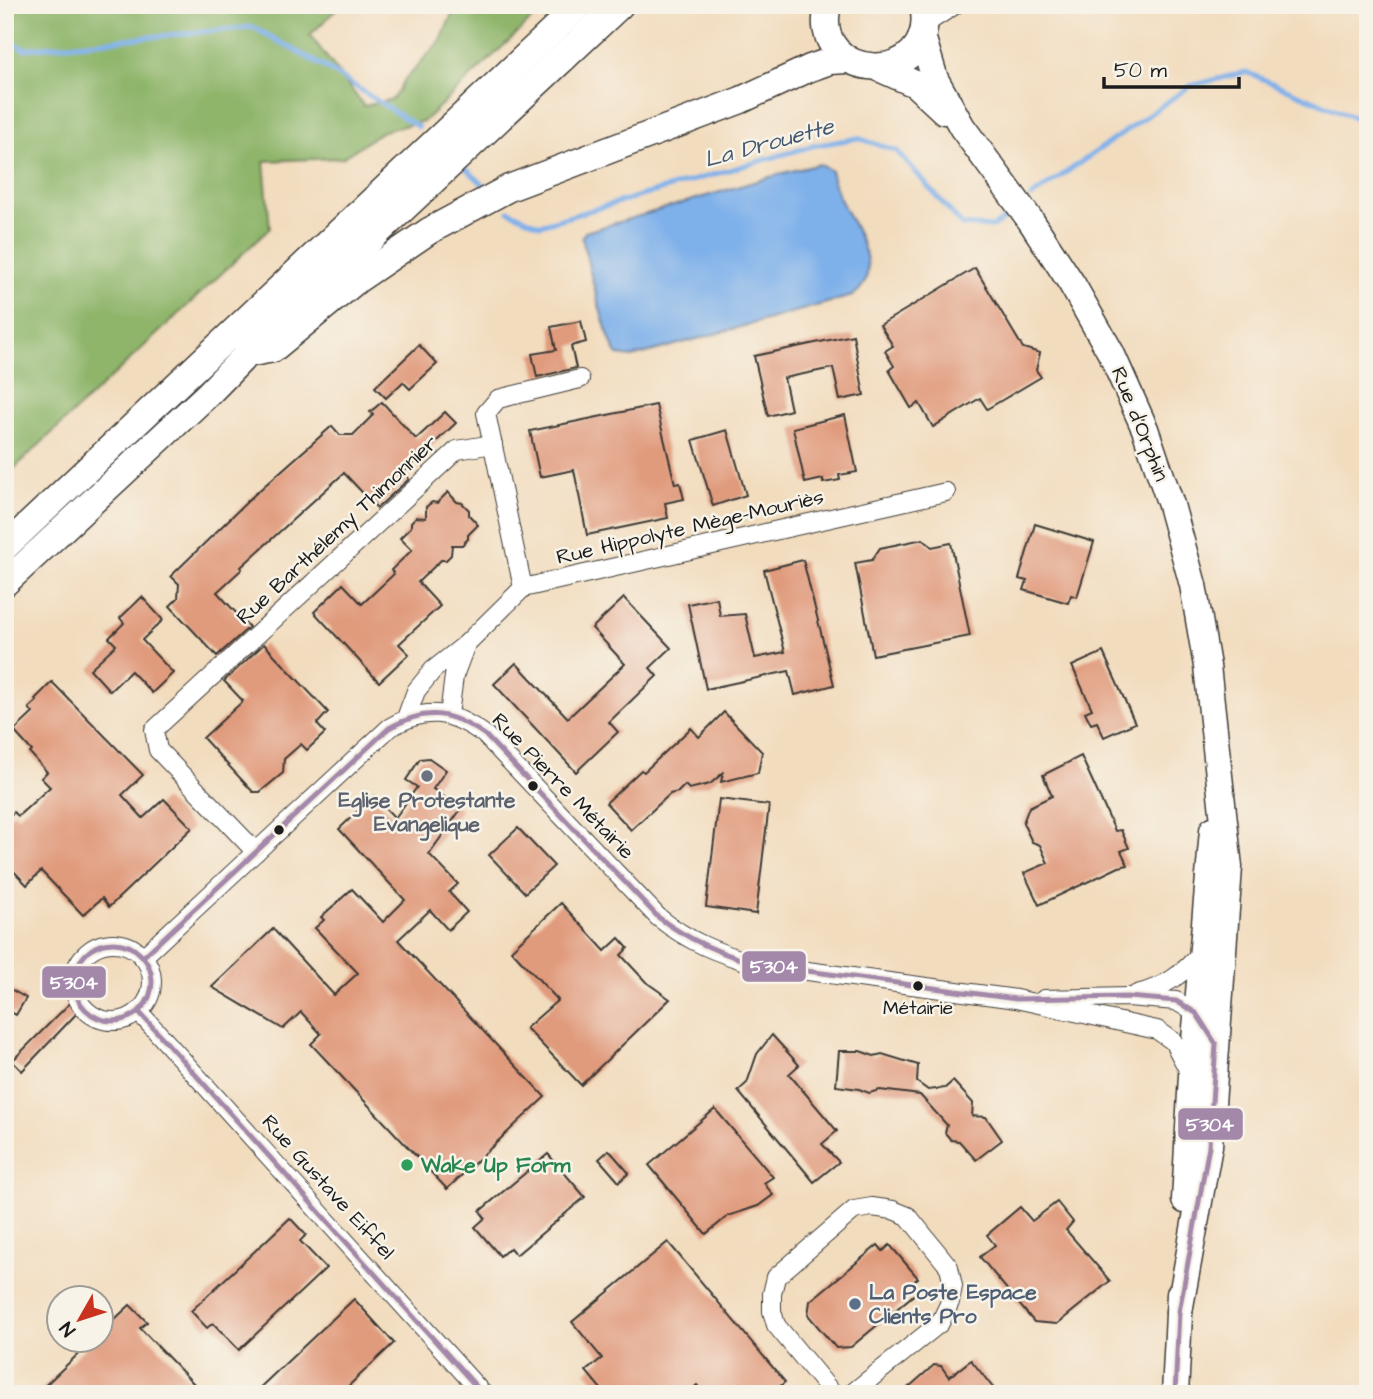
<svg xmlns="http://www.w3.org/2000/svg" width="1373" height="1399" font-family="'Architects Daughter',sans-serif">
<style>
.forest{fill:#8eb56a;stroke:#556843;stroke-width:2}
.water{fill:#7eb0ea;stroke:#4d6683;stroke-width:2}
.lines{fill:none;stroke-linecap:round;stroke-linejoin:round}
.stream{stroke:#7eb0ea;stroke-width:5}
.building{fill:#e09a7b}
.minor-casing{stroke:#3c3934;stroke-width:20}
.primary-casing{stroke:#3c3934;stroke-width:29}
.trunk-casing{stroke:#3c3934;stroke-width:31}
.minor{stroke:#fff;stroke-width:18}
.primary{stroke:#fff;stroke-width:26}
.trunk{stroke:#fff;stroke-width:28}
.bus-1-casing{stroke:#f7f3e8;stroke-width:10}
.bus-1{stroke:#a388aa;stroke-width:5}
.worship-dot{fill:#6b7280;stroke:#f7f3e8;stroke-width:2.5}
.bus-dot{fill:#1c1c1c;stroke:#f7f3e8;stroke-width:2.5}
.leisure-dot{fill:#2e9e5b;stroke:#f7f3e8;stroke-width:2.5}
.service-dot{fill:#5c6f8a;stroke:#f7f3e8;stroke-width:2.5}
.labels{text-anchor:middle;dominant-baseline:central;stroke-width:5;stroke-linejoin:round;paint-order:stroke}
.bus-label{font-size:19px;fill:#1c1c1c;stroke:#f7f3e8}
.street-label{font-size:21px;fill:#1c1c1c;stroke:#f7f3e8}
.worship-label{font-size:21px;font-weight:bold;fill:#5b616d;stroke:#f7f3e8}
.leisure-label{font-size:21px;font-weight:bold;fill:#27864d;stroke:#f7f3e8;text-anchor:start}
.service-label{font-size:21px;font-weight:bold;fill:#4e5e75;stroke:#f7f3e8;text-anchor:start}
.water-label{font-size:23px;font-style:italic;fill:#43576e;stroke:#f7f3e8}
.line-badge{stroke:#f7f3e8;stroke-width:2.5}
.badge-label{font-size:19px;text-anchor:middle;font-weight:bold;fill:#fff}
</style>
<rect width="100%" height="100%" fill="#f7f3e8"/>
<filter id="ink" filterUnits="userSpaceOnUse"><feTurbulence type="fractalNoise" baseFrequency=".0143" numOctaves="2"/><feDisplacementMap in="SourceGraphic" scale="14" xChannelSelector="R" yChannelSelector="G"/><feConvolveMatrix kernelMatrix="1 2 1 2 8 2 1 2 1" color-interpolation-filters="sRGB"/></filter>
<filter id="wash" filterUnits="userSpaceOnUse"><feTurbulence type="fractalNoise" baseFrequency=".00686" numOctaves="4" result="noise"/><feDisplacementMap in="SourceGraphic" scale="28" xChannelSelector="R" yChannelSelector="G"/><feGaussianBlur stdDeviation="1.57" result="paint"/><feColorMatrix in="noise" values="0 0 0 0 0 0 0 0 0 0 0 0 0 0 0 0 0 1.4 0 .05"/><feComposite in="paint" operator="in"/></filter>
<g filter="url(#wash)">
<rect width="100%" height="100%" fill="#f2dcbe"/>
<polygon class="forest" points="5,5 341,5 310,35 364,106 393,99 402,83 441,40 456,5 547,5 424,121 383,131 342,158 264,161 270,228 5,477"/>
<path class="water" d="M 820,164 L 831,171 C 833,178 834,185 837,192 C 848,221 890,271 852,296 L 632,357 L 618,355 C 606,341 587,260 582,237 L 585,232 L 787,172 Z"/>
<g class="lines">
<g class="stream">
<polyline points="5,38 24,49 253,27 330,70 418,127"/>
<polyline points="462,165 484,185"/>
<polyline points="1031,197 1190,86 1246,72 1368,123"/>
<polyline points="509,211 540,225 812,146 858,138 897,151 962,225 993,227 1007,217"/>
</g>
</g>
<g id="blocks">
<g class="building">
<polygon points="975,268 1023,348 1040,353 1036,370 1041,377 987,409 980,398 933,427 919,403 911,408 889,370 894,366 885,351 893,346 880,325"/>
<polygon points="581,321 586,342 571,346 576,368 537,377 532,354 556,350 551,327"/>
<polygon points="853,335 864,395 840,400 833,368 784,378 791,410 768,416 754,356"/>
<polygon points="419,345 437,364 410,389 403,382 386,398 375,387"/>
<polygon points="382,402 416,439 445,412 456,423 404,472 409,479 377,508 344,473 241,567 242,569 217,592 249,627 217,656 170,606 178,598 179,584 171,576 254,495 332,426 340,435 353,435 373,415 370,412"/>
<polygon points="656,405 675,484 680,483 684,499 665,503 668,518 587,535 574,470 540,477 530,431"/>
<polygon points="845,415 857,472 839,475 840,480 823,483 823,479 805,483 793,428"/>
<polygon points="727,430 746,495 713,506 693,440"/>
<polygon points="448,492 457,502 462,503 469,510 469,515 478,525 468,535 468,539 462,545 452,545 451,555 446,560 441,560 418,582 440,606 399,644 409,654 379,682 314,612 343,584 362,604 394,574 391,570 412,550 400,538 411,527 411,522 416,517 426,518 426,507 432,502 437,503"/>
<polygon points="1035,524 1094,542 1077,597 1071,595 1068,603 1024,590 1027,581 1019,579"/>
<polygon points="923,539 932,547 951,543 970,636 873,655 855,563 872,560 880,548"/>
<polygon points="803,560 834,685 795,695 789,671 706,689 688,604 717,598 720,616 745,614 755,658 785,652 764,570"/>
<polygon points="142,597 163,620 142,640 173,673 152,693 131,671 110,691 90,669 116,645 109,638 124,623 120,618"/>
<polygon points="624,598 671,648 650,668 657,676 609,722 618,732 576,772 494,684 516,663 568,718 625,664 592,628"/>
<polygon points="264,644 328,712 317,724 325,733 307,750 301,744 284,759 283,773 260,792 253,792 203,738 243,701 224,681"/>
<polygon points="1103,652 1135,723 1104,737 1097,722 1091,724 1085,712 1092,709 1072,666"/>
<polygon points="52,682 143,775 122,795 143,818 164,799 192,828 109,907 102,898 83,915 41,871 27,885 5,862 5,820 14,812 18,816 50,787 41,778 47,772 30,753 32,751 14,731 33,713 29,708 37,701 35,699"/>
<polygon points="724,712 762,752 758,773 721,782 723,773 710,784 689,789 685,785 678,792 670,794 631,830 606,803 641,770 644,772 691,728 699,737"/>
<polygon points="1081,756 1115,831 1121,830 1129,848 1121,851 1128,865 1119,867 1039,905 1024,873 1048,863 1040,845 1032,842 1023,823 1029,807 1052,796 1043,775"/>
<polygon points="429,758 446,770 433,789 461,809 429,854 458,884 449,892 467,912 448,930 430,910 398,940 545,1097 447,1189 311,1044 321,1034 301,1012 283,1029 212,987 273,929 334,995 358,973 315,928 324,920 321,917 352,889 383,922 405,900 339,829 374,796 395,818 417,787 406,780 420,759"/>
<polygon points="719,799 769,805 756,914 706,907"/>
<polygon points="518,828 554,866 525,893 489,855"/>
<polygon points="561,903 605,951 619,938 628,948 621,955 646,982 670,999 581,1085 526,1028 558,1000 511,950"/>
<polygon points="5,986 26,998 16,1015 5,1009"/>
<polygon points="70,1003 79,1011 22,1071 12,1061"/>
<polygon points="772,1035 799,1065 789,1074 837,1131 822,1144 839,1162 814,1182 738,1091 747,1083 757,1054"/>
<polygon points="839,1051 860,1051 874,1056 882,1054 918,1065 917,1082 928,1090 945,1088 953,1081 973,1103 972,1116 986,1117 1002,1140 976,1160 959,1141 951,1140 945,1133 947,1125 920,1095 880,1090 869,1093 859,1089 836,1086"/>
<polygon points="715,1109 773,1177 764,1183 773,1195 758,1206 728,1216 706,1234 649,1165"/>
<polygon points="609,1150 629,1173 619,1182 599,1159"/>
<polygon points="548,1154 585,1197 516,1255 510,1248 500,1256 475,1227 485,1218 480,1211"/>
<polygon points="1057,1202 1073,1222 1066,1230 1110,1281 1057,1324 1034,1322 980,1257 995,1245 987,1235 1020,1207 1032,1221"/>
<polygon points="290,1218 306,1235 300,1241 326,1268 239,1350 213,1323 207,1328 191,1311"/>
<polygon points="668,1242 785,1382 771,1394 704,1394 697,1385 687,1394 605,1394 586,1371 602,1358 572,1322"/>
<polygon points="878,1245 883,1251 890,1245 918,1278 911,1284 917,1292 851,1347 836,1348 808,1315 810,1301"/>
<polygon points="354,1299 394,1343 340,1394 253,1394"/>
<polygon points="130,1305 147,1322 140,1328 197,1387 189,1394 36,1394 93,1340 102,1340 102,1331"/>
<polygon points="971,1360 998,1394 901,1394 934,1365 941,1366 949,1377"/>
</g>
</g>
</g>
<g filter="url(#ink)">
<use href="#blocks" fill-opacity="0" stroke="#3c3934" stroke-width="2"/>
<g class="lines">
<g class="minor-casing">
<g id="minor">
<polyline points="925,24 955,5"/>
<polyline points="523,588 486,413 498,399 580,379"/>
<polyline points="466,644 523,588 946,492"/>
<polyline points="406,718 416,691 433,670 466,644 454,676 449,715"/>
<polyline points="256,852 158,750 154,730 457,450 493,444"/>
<circle cx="113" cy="982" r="39"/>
<path d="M 143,957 L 389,728 C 425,706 451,710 485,735 L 658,917 C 689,942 718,953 755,964 L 1016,999 L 1157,1030 L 1173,1041 L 1191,1075"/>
<path d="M 1137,994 C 1165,987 1184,974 1202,951"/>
<polyline points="1044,999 1128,997 1176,1001 1196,1013 1201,1020"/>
<polyline points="139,1012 483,1394"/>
<polyline points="833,1394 776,1325 772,1311 772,1294 776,1277 854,1210 872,1207 893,1210 908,1216 949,1267 953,1286 950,1302 940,1323 851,1394"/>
</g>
</g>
<g class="primary-casing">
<g id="primary">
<path d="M 828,5 C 808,84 940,90 923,5"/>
<polyline points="922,36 935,79 962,127 1031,221 1072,284 1111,353 1145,429 1171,505 1193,585 1207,666 1229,867 1209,1146 1179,1312"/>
<polyline points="879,68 915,84 944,111"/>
<polyline points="5,547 580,5"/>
<polyline points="5,583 207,395 247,354 273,349 357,280 429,231 509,188 741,100 810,68 830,61 847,60"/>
<polyline points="1185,1200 1192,1075 1213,830"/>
<polyline points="1175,1394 1180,1294"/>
</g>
</g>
<g class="trunk-casing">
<polyline id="trunk" points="247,354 619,5"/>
</g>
<use href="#minor" class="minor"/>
<use href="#primary" class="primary"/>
<use href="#trunk" class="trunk"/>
<g class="bus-1-casing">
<g id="bus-1">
<circle cx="113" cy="982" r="39"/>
<path d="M 143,957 L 389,728 C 427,707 450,711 485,735 L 658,917 C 688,940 720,953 755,964 L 1016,999 L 1128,997 L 1176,1001 L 1196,1013 L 1216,1044 L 1209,1146 L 1179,1312 L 1175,1394"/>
<polyline points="139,1012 483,1394"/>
</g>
</g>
<use href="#bus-1" class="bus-1"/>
</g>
</g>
<circle class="worship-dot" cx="427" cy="776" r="7"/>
<g class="bus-dot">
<circle cx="533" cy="786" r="6"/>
<circle cx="279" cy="830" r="6"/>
<circle cx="918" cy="986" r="6"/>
</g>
<circle class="leisure-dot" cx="407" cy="1165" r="7"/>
<circle class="service-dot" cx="855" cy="1304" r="7"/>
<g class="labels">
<g class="bus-label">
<text x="918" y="1008">Métairie</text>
</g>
<g class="street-label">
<text transform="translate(1140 424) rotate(68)">Rue d'Orphin</text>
<text transform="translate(690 527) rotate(-13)">Rue Hippolyte Mège-Mouriès</text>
<text transform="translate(337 530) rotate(-43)">Rue Barthélemy Thimonnier</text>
<text transform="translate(563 786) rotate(46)">Rue Pierre Métairie</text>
<text transform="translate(328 1187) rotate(48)">Rue Gustave Eiffel</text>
</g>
<g class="worship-label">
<text x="427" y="800">Eglise Protestante<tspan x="427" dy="24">Evangelique</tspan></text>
</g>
<g class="leisure-label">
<text x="421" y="1165">Wake Up Form</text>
</g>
<g class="service-label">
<text x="869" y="1292">La Poste Espace<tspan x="869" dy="24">Clients Pro</tspan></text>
</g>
<g class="water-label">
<text transform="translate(769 143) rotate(-15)">La Drouette</text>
</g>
</g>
<g class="line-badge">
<rect x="741" y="950" width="66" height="33" rx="7" fill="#a388aa"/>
<rect x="41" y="965" width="66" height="34" rx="7" fill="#a388aa"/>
<rect x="1177" y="1107" width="67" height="34" rx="7" fill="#a388aa"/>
</g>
<g class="badge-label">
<text x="774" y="973">5304</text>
<text x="74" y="989">5304</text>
<text x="1210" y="1131">5304</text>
</g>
<rect width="1373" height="1399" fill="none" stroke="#f7f3e8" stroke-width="28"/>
<g transform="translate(80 1319) rotate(231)"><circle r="33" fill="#f7f3e8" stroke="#9f9d96" stroke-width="2"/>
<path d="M0-5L12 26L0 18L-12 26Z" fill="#c8321e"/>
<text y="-10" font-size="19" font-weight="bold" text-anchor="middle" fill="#1c1c1c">N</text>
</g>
<path d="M1104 77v10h135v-10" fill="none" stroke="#1c1c1c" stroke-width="3.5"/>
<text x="1114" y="77" font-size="21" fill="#1c1c1c" stroke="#f7f3e8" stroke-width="5" paint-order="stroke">50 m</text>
</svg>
